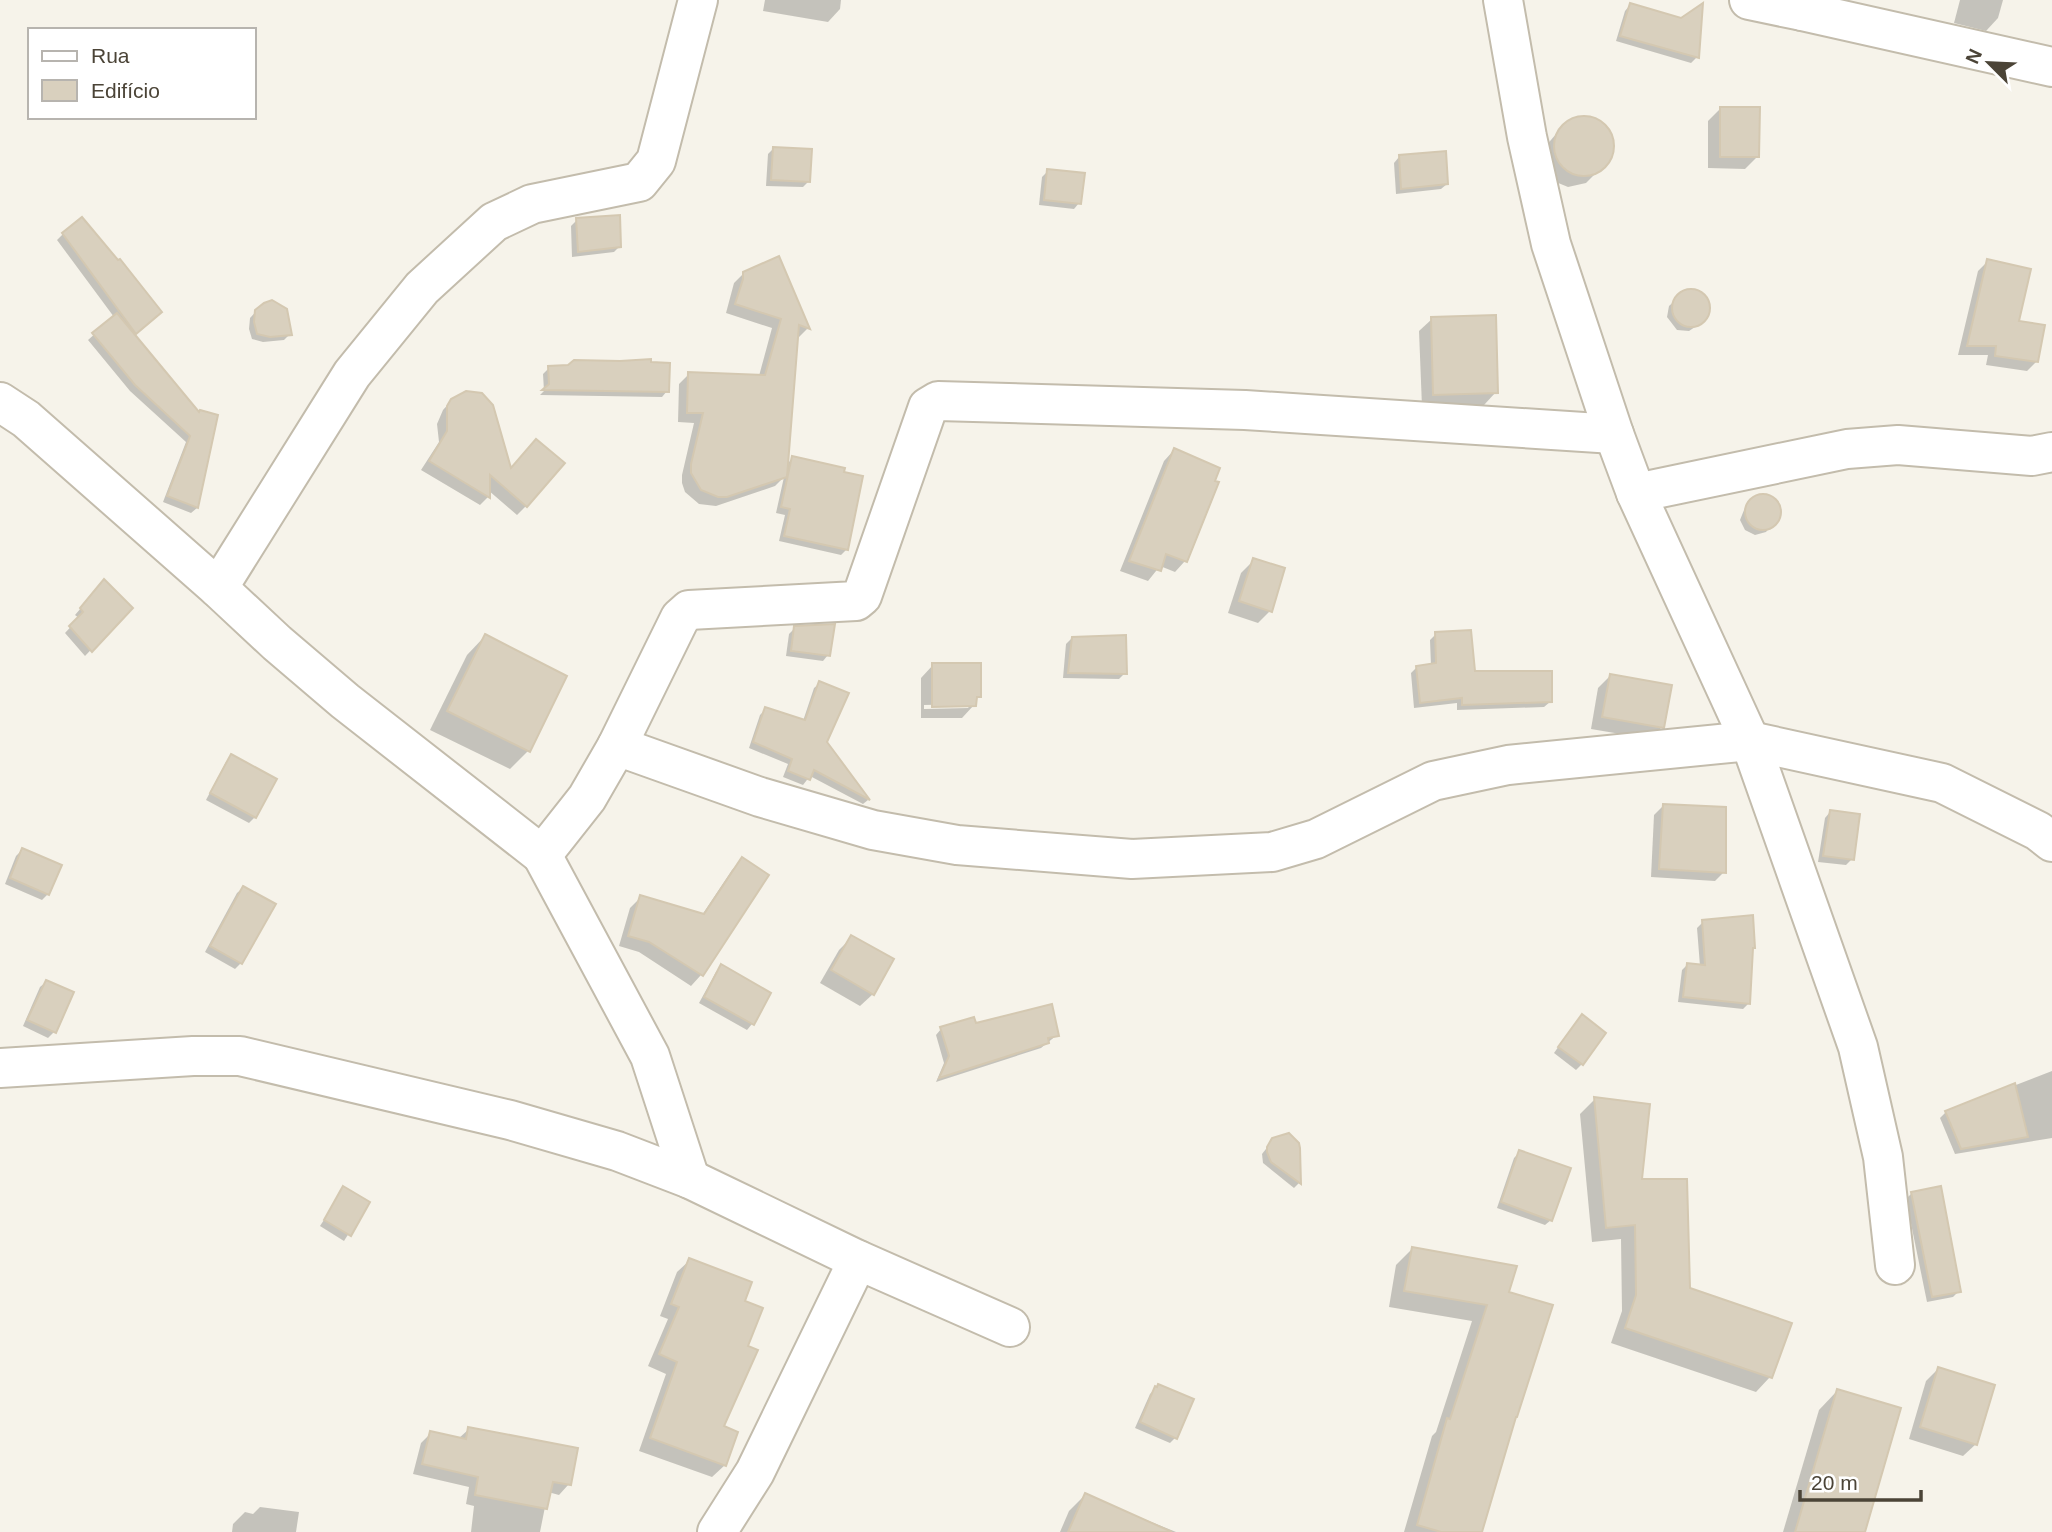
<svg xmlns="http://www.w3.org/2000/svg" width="2052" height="1532" font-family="Arial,sans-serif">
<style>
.shadow{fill:#0003;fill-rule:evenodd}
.building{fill:#d9d0be;stroke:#d4c8b1;stroke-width:2}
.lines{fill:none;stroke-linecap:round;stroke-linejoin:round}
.minor-casing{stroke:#c3bcac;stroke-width:42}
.minor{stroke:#fff;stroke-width:38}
</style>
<rect width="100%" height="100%" fill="#f6f3ea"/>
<g class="shadow">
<polygon points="765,0 841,0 840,9 828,22 763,11"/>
<polygon points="1960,0 2003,0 1998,18 1986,31 1954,23"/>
<polygon points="1630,5 1681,19 1701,6 1697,57 1691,63 1616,41 1625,11"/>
<polygon points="1721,108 1757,157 1745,169 1708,168 1708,121"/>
<polygon points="1579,118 1598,121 1610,136 1612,145 1606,163 1586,183 1568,187 1551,180 1545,147 1562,127"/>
<polygon points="774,148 809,181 803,187 766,186 768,154"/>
<polygon points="1399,157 1447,184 1441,189 1396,194 1394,163"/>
<polygon points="1048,171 1079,203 1074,209 1039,205 1042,177"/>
<polygon points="577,220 620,246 614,252 572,257 571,226"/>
<polygon points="63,234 154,318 134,335 199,414 197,508 191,513 163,502 186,442 130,391 88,340 114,317 57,240"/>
<polygon points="1988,261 2037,361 2027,371 1986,365 1988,355 1958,355 1978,271"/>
<polygon points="744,273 808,328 799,337 797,337 786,465 793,458 847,549 841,555 779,541 785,515 776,513 784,477 775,486 716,506 699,504 685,492 682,483 682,475 694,423 678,422 679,384 689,374 759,376 772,328 726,313 734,283"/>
<polygon points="1690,291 1700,294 1708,307 1704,319 1698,325 1689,331 1677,330 1667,317 1669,306 1685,292"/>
<polygon points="260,307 290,334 284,340 263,342 252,339 249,329 250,318"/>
<polygon points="1432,319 1496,392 1484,405 1422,407 1419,331"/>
<polygon points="549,368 667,391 662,397 540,395 544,391 543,374"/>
<polygon points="452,400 526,506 517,515 488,490 488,497 480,505 421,470 439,442 437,424 443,410"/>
<polygon points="1174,450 1185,561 1175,572 1160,566 1148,581 1120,571 1164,461"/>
<polygon points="1757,496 1767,496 1776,501 1779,516 1766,532 1755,535 1745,530 1740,520 1746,505"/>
<polygon points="1254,560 1270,611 1258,623 1228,613 1241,573"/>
<polygon points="99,587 131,608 85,656 65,633 79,618 75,615"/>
<polygon points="795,628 828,655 823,661 786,656 789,634"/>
<polygon points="1436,634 1474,673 1550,702 1544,707 1457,710 1457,703 1414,708 1411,673 1416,668 1431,666 1430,640"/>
<polygon points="485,636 528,751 510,769 430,730 467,655"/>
<polygon points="1072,638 1125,673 1119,679 1063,678 1066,644"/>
<path d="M 933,665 L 979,696 L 975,701 L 974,705 L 962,718 L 921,718 L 921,678 ZM 971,704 L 968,708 L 924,709 L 924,705 Z"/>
<polygon points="1611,675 1662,727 1650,739 1591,729 1598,688"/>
<polygon points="820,683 825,742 868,800 863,804 810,776 803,785 783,777 788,764 749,748 760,715 766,709 803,721 814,688"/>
<polygon points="232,756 255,817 249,823 206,800 226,762"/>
<polygon points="1663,806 1724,872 1715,881 1651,877 1654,815"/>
<polygon points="1830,812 1852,859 1846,865 1818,862 1825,818"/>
<polygon points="22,850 48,894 42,900 5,884 16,856"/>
<polygon points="742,859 767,875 701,975 691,986 639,952 619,946 630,908 641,897 702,915 732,870"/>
<polygon points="243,888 241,963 235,969 205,952 237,893"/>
<polygon points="1703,922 1752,949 1749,1003 1743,1009 1678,1002 1682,970 1687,965 1700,966 1697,928"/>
<polygon points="851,938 873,994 860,1006 820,983 839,950"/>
<polygon points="722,967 769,993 752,1024 747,1030 699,1003 716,972"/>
<polygon points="46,982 54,1032 48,1038 23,1026 40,987"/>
<polygon points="1576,1022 1582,1064 1576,1070 1554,1053"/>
<polygon points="975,1025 1057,1035 1041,1048 936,1082 944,1063 936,1035 941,1029"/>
<polygon points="2052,1071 2052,1138 1955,1154 1940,1118 1946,1112"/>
<polygon points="1595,1099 1689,1289 1770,1377 1756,1392 1611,1343 1622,1311 1621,1239 1592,1242 1580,1114"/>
<polygon points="1273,1140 1297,1144 1299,1183 1294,1188 1263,1163 1262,1154"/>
<polygon points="1520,1152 1551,1220 1545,1225 1497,1208 1514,1158"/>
<polygon points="344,1189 368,1203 344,1241 320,1226"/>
<polygon points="1912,1193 1959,1291 1953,1297 1927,1302 1906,1199"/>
<polygon points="1412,1249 1507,1293 1479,1532 1404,1532 1432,1436 1436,1432 1472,1321 1389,1307 1396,1265"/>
<polygon points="690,1260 743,1302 746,1347 721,1427 725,1465 712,1477 639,1451 666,1374 648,1366 668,1319 660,1316 677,1272"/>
<polygon points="1938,1369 1976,1444 1963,1456 1909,1439 1926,1381"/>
<polygon points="1155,1389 1175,1438 1170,1443 1135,1428 1150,1394"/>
<polygon points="1837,1391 1863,1532 1783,1532 1819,1410"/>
<polygon points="469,1429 569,1484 559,1495 548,1492 540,1532 471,1532 474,1506 466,1504 469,1487 413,1474 421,1443 431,1433 458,1439"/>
<polygon points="1085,1495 1176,1532 1060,1532 1069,1511"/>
<polygon points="260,1507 299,1512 296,1532 232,1532 233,1524 245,1512 253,1514"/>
</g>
<g class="building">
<polygon points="1630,3 1681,18 1703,3 1699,58 1620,36"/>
<polygon points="1720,107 1760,107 1759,157 1720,157"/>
<circle cx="1584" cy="146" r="30"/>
<polygon points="773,147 812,149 810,182 771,180"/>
<polygon points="1446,151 1448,184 1401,189 1399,155"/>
<polygon points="1047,169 1085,173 1081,204 1044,200"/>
<polygon points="620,215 621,247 578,252 576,218"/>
<polygon points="82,217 118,260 120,259 162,312 136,334 62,233"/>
<polygon points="779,256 810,329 799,325 787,477 727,497 718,497 701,490 691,473 691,464 703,413 687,413 688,372 765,375 781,319 735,304 743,279 743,272"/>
<polygon points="1987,259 2031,269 2019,321 2045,325 2038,362 1995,356 1996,346 1967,346"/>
<circle cx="1691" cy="308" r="19"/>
<polygon points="272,300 287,309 292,335 270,337 257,334 254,322 255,310 264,303"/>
<polygon points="117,313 199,412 200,410 218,415 198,508 167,496 190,436 135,385 92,333"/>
<polygon points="1496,315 1498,393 1433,395 1431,317"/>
<polygon points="651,359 651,362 670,363 669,392 542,390 549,384 548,366 568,365 574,360 620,361"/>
<polygon points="466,391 482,393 493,405 511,468 536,439 565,463 527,507 490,475 490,498 429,461 447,431 447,406 451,399"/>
<polygon points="1174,448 1220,468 1215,481 1219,482 1187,562 1166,554 1161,571 1129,561"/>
<polygon points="792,456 845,468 844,472 863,476 848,550 784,536 790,509 781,507"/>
<circle cx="1763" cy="512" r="18"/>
<polygon points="1253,558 1285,568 1272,612 1239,601"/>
<polygon points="104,579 133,608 92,652 69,626 83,612 80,608"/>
<polygon points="835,624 830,656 791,651 794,626"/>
<polygon points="1471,630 1475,671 1552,671 1552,702 1462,705 1462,698 1420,703 1416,666 1436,663 1435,632"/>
<polygon points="485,634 567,676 530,752 447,711"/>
<polygon points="1126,635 1127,674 1068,673 1072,637"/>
<polygon points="932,663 981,663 981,697 977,697 976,706 932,707"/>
<polygon points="1610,674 1672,685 1664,728 1602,717"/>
<polygon points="819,681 849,693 827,742 870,800 814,770 810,780 788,771 792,759 753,742 765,707 805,720"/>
<polygon points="231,754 277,779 256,818 210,793"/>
<polygon points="1663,804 1726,807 1726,873 1659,869"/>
<polygon points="1830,810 1860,814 1854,860 1823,856"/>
<polygon points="22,848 62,865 49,895 10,878"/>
<polygon points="742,857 769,875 703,976 649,942 628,936 640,895 704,914"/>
<polygon points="243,886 276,904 242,964 210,946"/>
<polygon points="1753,915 1755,948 1753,948 1750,1004 1683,997 1687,963 1705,965 1702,920"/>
<polygon points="851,935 894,959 874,995 831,970"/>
<polygon points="721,964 771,993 754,1025 704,997"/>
<polygon points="46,980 74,992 56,1033 27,1020"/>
<polygon points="1052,1004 1059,1036 1048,1038 1049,1043 939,1078 949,1056 940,1027 974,1017 976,1023"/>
<polygon points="1582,1014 1606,1033 1583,1065 1558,1047"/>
<polygon points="2015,1083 2028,1137 1961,1149 1945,1111"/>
<polygon points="1594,1097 1650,1104 1642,1179 1687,1179 1690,1288 1792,1323 1772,1378 1625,1328 1636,1295 1635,1225 1606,1228"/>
<polygon points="1289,1133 1299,1143 1300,1148 1301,1184 1271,1162 1267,1152 1267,1147 1272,1138"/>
<polygon points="1519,1150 1571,1168 1552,1221 1501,1202"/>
<polygon points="343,1186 370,1202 351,1236 324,1220"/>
<polygon points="1941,1186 1961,1292 1932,1297 1911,1192"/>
<polygon points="1412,1247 1517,1266 1509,1292 1553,1305 1517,1417 1516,1417 1482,1532 1441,1532 1417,1525 1447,1418 1450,1419 1487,1305 1404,1291"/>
<polygon points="689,1258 752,1282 745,1301 763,1308 748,1346 758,1350 724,1426 738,1432 726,1466 650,1438 677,1362 659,1354 679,1307 671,1304"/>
<polygon points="1938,1367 1995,1385 1977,1445 1920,1427"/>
<polygon points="1158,1384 1194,1399 1177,1439 1140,1422 1155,1386 1157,1387"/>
<polygon points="1837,1389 1901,1408 1865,1532 1795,1532"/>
<polygon points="468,1427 578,1448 571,1485 553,1482 547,1509 475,1495 478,1477 422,1464 430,1431 466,1439"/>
<polygon points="1085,1493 1172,1532 1068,1532"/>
</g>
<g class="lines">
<g class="minor-casing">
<g id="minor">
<polyline points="1503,0 1527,137 1551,244 1614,434 1636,493 1750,741 1858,1047 1883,1157 1895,1265"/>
<polyline points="1749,0 1802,11 1810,0"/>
<polyline points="1802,11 2052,67"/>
<polyline points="0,402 26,419 218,588 352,374 422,288 494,222 532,204 639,182 656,161 698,0"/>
<polyline points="1636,493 1847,449 1898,445 2032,456 2052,452"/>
<polyline points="218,588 277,643 345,701 542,855 587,798 617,746 760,797 873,830 957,845 1132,859 1272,852 1316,839 1433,781 1508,765 1750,741 1942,783 2038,831 2052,842"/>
<polyline points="617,746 680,618 689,610 856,601 862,596 928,407 938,401 1245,410 1614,434"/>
<polyline points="542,855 650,1056 690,1179"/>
<polyline points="0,1068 193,1056 240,1056 510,1120 617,1151 690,1179 858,1260 1010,1327"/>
<polyline points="717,1532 755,1472 858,1260"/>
</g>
</g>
<use href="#minor" class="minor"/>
</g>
<rect x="28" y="28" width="228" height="91" fill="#ffffff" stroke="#b7b4af" stroke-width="2"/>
<rect x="42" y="51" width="35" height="10" fill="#ffffff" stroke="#b7b4af" stroke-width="2"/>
<text x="91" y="63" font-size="21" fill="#4b4437">Rua</text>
<rect x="42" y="80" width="35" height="21" fill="#d9d0be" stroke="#b7b4af" stroke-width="2"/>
<text x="91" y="98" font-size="21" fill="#4b4437">Edifício</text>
<g transform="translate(1989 63) rotate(294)" stroke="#ffffff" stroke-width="5" paint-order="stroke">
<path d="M0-5L12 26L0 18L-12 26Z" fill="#4b4437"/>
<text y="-10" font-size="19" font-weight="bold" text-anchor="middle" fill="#4b4437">N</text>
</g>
<path d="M1800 1490v10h121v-10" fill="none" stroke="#4b4437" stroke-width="3.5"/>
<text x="1811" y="1490" font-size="21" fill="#4b4437" stroke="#ffffff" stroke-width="5" paint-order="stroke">20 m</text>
</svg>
